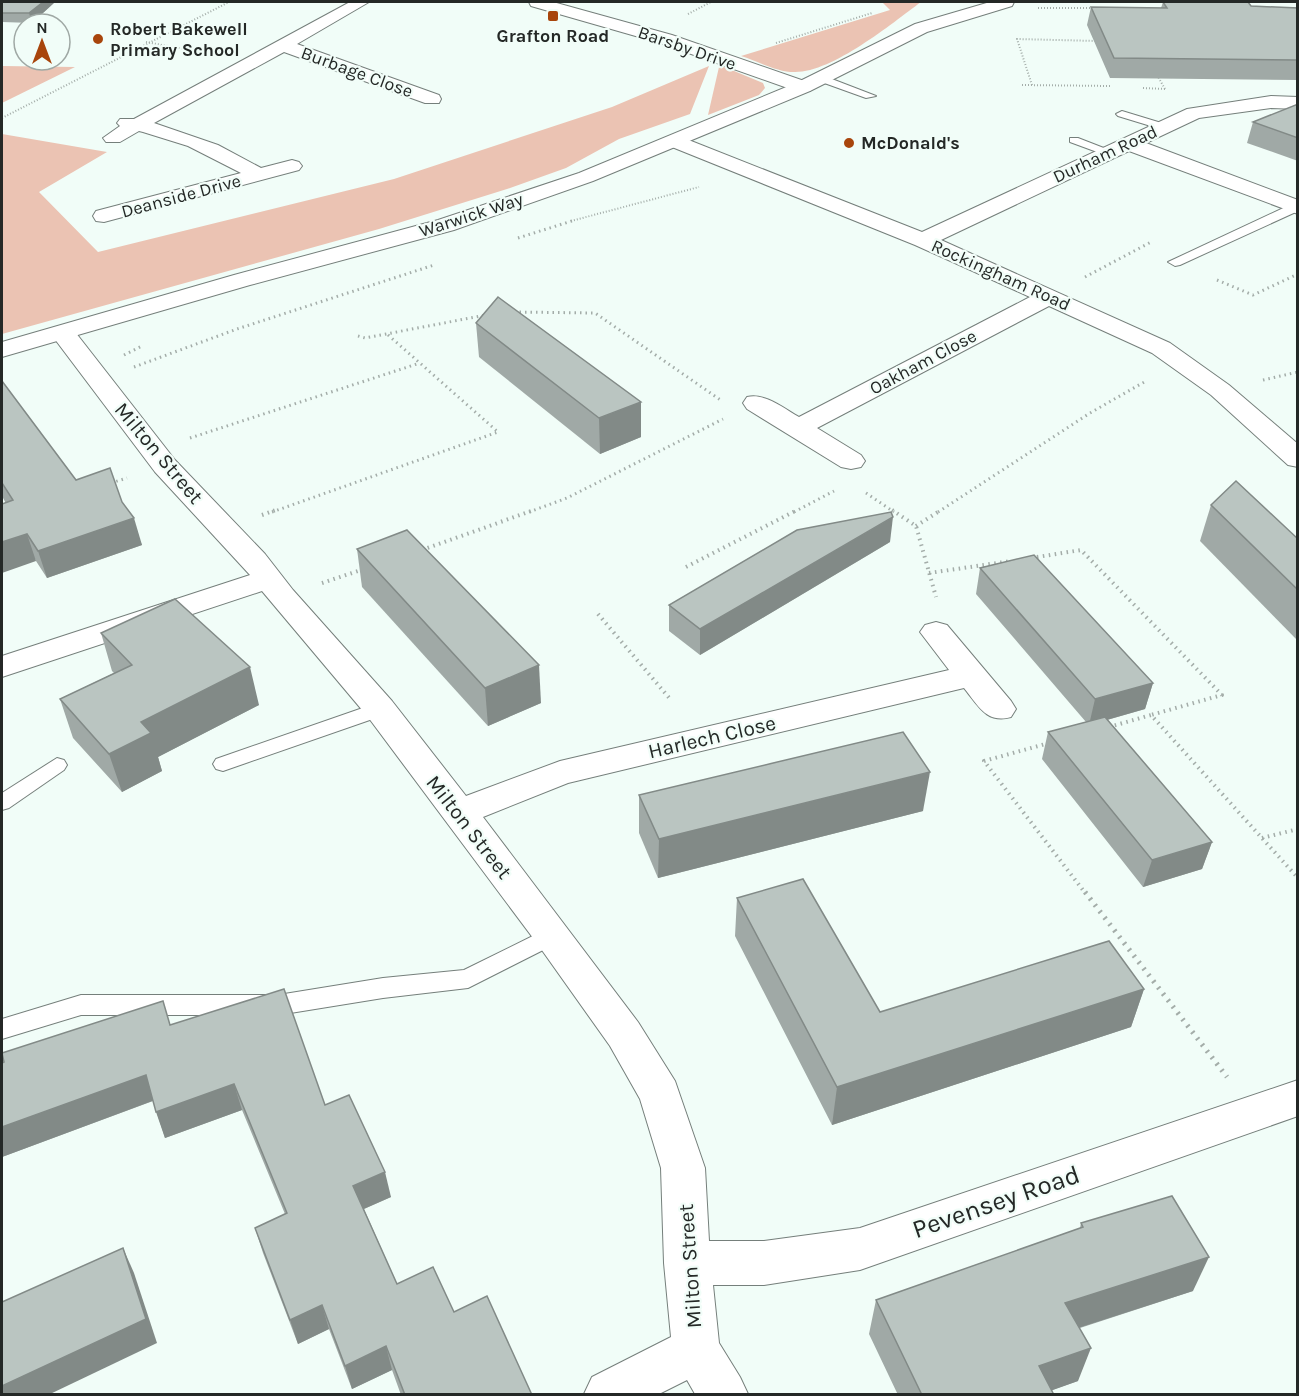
<svg xmlns="http://www.w3.org/2000/svg" width="1299" height="1396" font-family="Karla,sans-serif">
<style>
.green{fill:#ebc3b3}
.lines{fill:none;stroke-linecap:round;stroke-linejoin:round}
.lane-casing{stroke:#757f7b;stroke-width:2}
.street-casing{stroke:#757f7b;stroke-width:2}
.secondary-casing{stroke:#757f7b;stroke-width:2}
.path-far3{stroke:#a4ada9;stroke-width:2;stroke-dasharray:1 2;stroke-linecap:butt}
.path-far2{stroke:#a4ada9;stroke-width:3;stroke-dasharray:1.5 4;stroke-linecap:butt}
.path-far1{stroke:#a4ada9;stroke-width:4;stroke-dasharray:1.5 4.5;stroke-linecap:butt}
.path{stroke:#a4ada9;stroke-width:5;stroke-dasharray:2 6;stroke-linecap:butt}
.lane{fill:#fff;fill-rule:evenodd}
.street{fill:#fff;fill-rule:evenodd}
.secondary{fill:#fff;fill-rule:evenodd}
.wall{fill:#a0a9a6}
.shaded-wall{fill:#828a87}
.building{fill:#bac5c1;stroke:#828a87;stroke-width:1.5}
.poi-dot{fill:#a8450c;stroke:#f1fdf8;stroke-width:2}
.labels{text-anchor:middle;dominant-baseline:central;stroke-width:4.5;stroke-linejoin:round;paint-order:stroke}
.far-poi-label{font-size:18px;font-weight:bold;fill:#242826;stroke:#f1fdf8;text-anchor:start}
.far-street-label{font-size:18px;fill:#242826;stroke:#f1fdf8}
.street-label{font-size:21px;fill:#242826;stroke:#f1fdf8}
.near-street-label{font-size:26px;fill:#242826;stroke:#f1fdf8}
</style>
<rect width="100%" height="100%" fill="#f1fdf8"/>
<g class="green">
<path d="M 882,2 L 921,2 C 891,24 832,73 794,72 C 777,72 757,61 741,56 L 890,10 Z"/>
<polygon points="2,66 75,67 2,103"/>
<polygon points="709,66 690,114 619,139 566,168 507,189 379,229 2,334 2,134 107,152 39,192 98,252 394,179 612,107"/>
<polygon points="722,66 763,83 765,88 759,95 708,115 719,67"/>
</g>
<g class="lines">
<g class="lane-casing">
<g id="lane">
<polygon points="816,76 824,76 876,96 866,98 816,80"/>
<polygon points="1122,111 1168,125 1170,127 1164,130 1118,116 1116,114"/>
<polygon points="1070,138 1078,138 1114,152 1108,156 1070,142"/>
<polygon points="1292,204 1298,204 1298,211 1180,265 1175,266 1168,262"/>
<polygon points="380,702 387,704 390,709 387,714 223,771 216,769 213,764 216,759"/>
<polygon points="57,758 64,760 67,765 64,770 9,808 2,810 2,793"/>
<polygon points="553,926 561,929 564,935 561,941 468,988 383,998 278,1015 81,1015 2,1039 2,1019 81,995 278,995 383,978 464,970"/>
</g>
</g>
<g class="street-casing">
<g id="street">
<polygon points="350,2 369,2 297,44 439,95 441,99 439,103 425,103 284,52 154,123 218,145 261,168 292,160 299,162 302,166 299,170 104,222 96,221 93,216 96,211 241,173 188,146 143,132 139,131 120,142 106,142 103,138 120,126 117,123 120,119 134,119"/>
<polygon points="529,2 553,2 672,35 810,83 812,87 810,91 796,91 660,43 531,6"/>
<path d="M 1271,96 L 1298,97 L 1298,109 L 1271,108 L 1199,118 L 1146,143 L 1298,200 L 1298,214 L 1129,151 L 941,240 L 1170,343 L 1229,385 L 1298,444 L 1298,467 L 1288,465 L 1211,395 L 1152,353 L 1049,306 L 817,428 L 861,455 L 865,461 L 861,467 L 851,469 L 841,467 L 747,409 L 743,403 L 747,397 C 766,393 783,408 799,417 L 1030,297 L 915,245 L 667,145 L 664,141 L 667,137 L 681,137 L 922,232 L 1187,109 Z"/>
<path d="M 63,326 L 72,328 L 175,460 L 265,554 L 293,590 L 392,701 L 466,796 L 560,761 L 949,670 L 920,632 L 925,625 L 936,622 L 947,625 L 1011,701 L 1016,709 L 1011,717 C 986,724 978,705 964,688 L 568,783 L 483,817 L 638,1022 L 675,1081 L 705,1168 L 709,1241 L 764,1241 L 860,1228 L 1298,1080 L 1298,1116 L 860,1270 L 764,1285 L 713,1285 L 719,1343 L 740,1377 L 748,1394 L 695,1394 L 687,1380 L 659,1394 L 584,1394 L 592,1377 L 671,1337 L 664,1263 L 661,1168 L 640,1099 L 610,1046 L 539,946 L 368,717 L 262,591 L 2,677 L 2,656 L 250,575 L 155,472 L 54,338 L 51,333 L 54,328 Z"/>
</g>
</g>
<g class="secondary-casing">
<polygon id="secondary" points="990,2 1014,2 1012,6 927,32 810,91 593,181 454,230 250,285 2,357 2,342 234,275 438,220 579,173 796,83 915,24"/>
</g>
<g class="path-far3">
<polyline points="1038,8 1093,8"/>
<polyline points="688,14 711,2"/>
<polyline points="146,42 201,52"/>
<polyline points="776,43 872,13"/>
<polyline points="1157,75 1165,89"/>
<polyline points="1022,85 1111,86"/>
<polyline points="1032,85 1017,39 1097,41"/>
<polyline points="1143,88 1165,89"/>
<polyline points="2,118 229,2"/>
<polyline points="571,221 699,187"/>
</g>
<g class="path-far2">
<polyline points="518,238 575,220"/>
<polyline points="1085,277 1153,241"/>
<polyline points="1217,280 1253,295 1298,274"/>
<polyline points="514,312 595,313 722,401"/>
<polyline points="358,336 365,338 486,315"/>
<polyline points="124,355 142,346"/>
<polyline points="134,367 237,329 434,265"/>
<polyline points="1263,380 1298,372"/>
<polyline points="190,438 420,363"/>
<polyline points="111,483 127,478"/>
<polyline points="866,493 894,512"/>
<polyline points="272,512 498,432 387,334"/>
<polyline points="529,512 567,498 723,419"/>
<polyline points="794,512 834,491"/>
<polyline points="938,512 1090,413 1146,381"/>
</g>
<g class="path-far1">
<polyline points="892,510 916,526 936,597"/>
<polyline points="262,515 276,510"/>
<polyline points="916,526 941,510"/>
<polyline points="422,550 534,510"/>
<polyline points="1031,558 1081,550 1222,695 1151,715"/>
<polyline points="686,567 797,510"/>
<polyline points="929,573 1011,561"/>
<polyline points="322,583 364,569"/>
<polyline points="598,614 671,700"/>
<polyline points="1109,727 1151,715 1298,878"/>
<polyline points="1049,743 984,761 1086,894"/>
<polyline points="1262,838 1298,829"/>
</g>
<polyline class="path" points="1085,892 1227,1077"/>
<use href="#lane" class="lane"/>
<use href="#street" class="street"/>
<use href="#secondary" class="secondary"/>
</g>
<g class="wall">
<polygon points="2,2 55,2 32,23 2,22"/>
<polygon points="1163,2 1298,8 1298,80 1110,78 1087,25 1091,7 1161,8"/>
<polygon points="1298,104 1298,161 1247,143 1253,122"/>
<polygon points="476,323 641,437 600,454 479,357"/>
<polygon points="2,381 76,480 122,502 142,545 47,578 36,561 2,496"/>
<polygon points="1211,505 1298,539 1298,641 1200,541"/>
<polygon points="890,542 700,655 669,631 669,605"/>
<polygon points="357,549 541,703 488,726 362,587"/>
<polygon points="980,568 1153,683 1145,709 1107,720 1212,842 1202,869 1143,887 1042,759 1048,732 1086,722 976,594"/>
<polygon points="101,633 259,705 158,757 162,771 122,792 73,738 60,699 114,673 112,671"/>
<polygon points="639,795 923,811 658,878 639,833"/>
<polygon points="737,898 880,1012 1144,989 1131,1027 832,1125 735,936"/>
<polygon points="171,1025 325,1105 391,1197 364,1209 397,1284 454,1312 532,1395 401,1395 392,1370 352,1389 329,1329 298,1344 263,1253 255,1228 285,1214 242,1110 165,1138 153,1101 2,1157 2,1063"/>
<polygon points="1081,1223 1193,1291 1080,1328 1078,1381 1052,1390 1054,1395 898,1395 869,1334 876,1300 1080,1228"/>
</g>
<g class="shaded-wall">
<polygon points="43,2 55,2 32,23 29,13"/>
<polygon points="641,402 641,437 600,454 599,418"/>
<polygon points="893,517 890,542 700,655 700,629"/>
<polygon points="134,518 142,545 47,578 38,551"/>
<polygon points="27,534 36,561 2,573 2,542"/>
<polygon points="539,665 541,703 488,726 485,688"/>
<polygon points="250,667 259,705 158,757 162,771 122,792 109,754 141,722"/>
<polygon points="1153,683 1145,709 1089,725 1095,699"/>
<polygon points="930,772 923,811 658,878 659,839"/>
<polygon points="1212,842 1202,869 1143,887 1152,860"/>
<polygon points="1144,989 1131,1027 832,1125 837,1087"/>
<polygon points="146,1075 155,1100 2,1157 2,1127"/>
<polygon points="234,1084 242,1110 165,1138 156,1112"/>
<polygon points="385,1172 391,1197 359,1211 353,1186"/>
<polygon points="123,1248 134,1273 157,1343 48,1395 2,1395 2,1386"/>
<polygon points="1209,1257 1193,1291 1053,1336 1065,1303"/>
<polygon points="322,1305 329,1329 298,1344 290,1320"/>
<polygon points="386,1346 392,1370 352,1389 345,1366"/>
<polygon points="1091,1348 1078,1381 1039,1395 1039,1366"/>
</g>
<g class="building">
<polygon points="2,2 43,2 29,13 2,13"/>
<polygon points="1163,2 1248,2 1251,6 1298,8 1298,60 1114,58 1091,7 1167,8"/>
<polygon points="1298,104 1298,138 1253,122"/>
<polygon points="498,297 641,402 599,418 476,323"/>
<polygon points="2,381 76,480 110,468 122,502 134,518 38,551 27,534 2,542 2,504 13,500 2,483"/>
<polygon points="1236,481 1298,539 1298,590 1211,505"/>
<polygon points="891,512 893,517 700,629 669,605 797,530"/>
<polygon points="407,530 539,665 485,688 357,549"/>
<polygon points="1034,555 1153,683 1095,699 980,568"/>
<polygon points="175,599 250,667 141,722 151,733 109,754 60,699 132,665 101,633"/>
<polygon points="1105,717 1212,842 1152,860 1048,732"/>
<polygon points="903,732 930,772 659,839 639,795"/>
<polygon points="803,879 880,1012 1109,941 1144,989 837,1087 737,898"/>
<polygon points="284,989 325,1105 349,1095 385,1172 353,1186 397,1284 433,1267 454,1312 487,1296 532,1395 405,1395 386,1346 345,1366 322,1305 290,1320 255,1228 287,1213 234,1084 156,1112 146,1075 2,1127 2,1063 4,1062 2,1053 163,1001 170,1025"/>
<polygon points="1172,1196 1209,1257 1065,1303 1091,1348 1039,1366 1054,1395 922,1395 876,1300 1083,1227 1081,1223"/>
<polygon points="123,1248 146,1319 2,1386 2,1302"/>
</g>
<g class="poi-dot">
<rect x="547" y="10" width="12" height="12" rx="3"/>
<circle cx="98" cy="39" r="6"/>
<circle cx="849" cy="143" r="6"/>
</g>
<g class="labels">
<g class="far-poi-label">
<text x="110" y="29">Robert Bakewell<tspan x="110" dy="21">Primary School</tspan></text>
<text x="553" y="36" text-anchor="middle">Grafton Road</text>
<text x="861" y="143">McDonald's</text>
</g>
<g class="far-street-label">
<text transform="translate(687 48) rotate(19)">Barsby Drive</text>
<text transform="translate(357 72) rotate(20)">Burbage Close</text>
<text transform="translate(1105 154) rotate(-25)">Durham Road</text>
<text transform="translate(181 196) rotate(-15)">Deanside Drive</text>
<text transform="translate(471 215) rotate(-18)">Warwick Way</text>
<text transform="translate(1001 275) rotate(24)">Rockingham Road</text>
<text transform="translate(923 362) rotate(-28)">Oakham Close</text>
</g>
<g class="street-label">
<text transform="translate(159 453) rotate(50)">Milton Street</text>
<text transform="translate(712 737) rotate(-13)">Harlech Close</text>
<text transform="translate(469 827) rotate(52)">Milton Street</text>
<text transform="translate(690 1266) rotate(-94)">Milton Street</text>
</g>
<g class="near-street-label">
<text transform="translate(996 1202) rotate(-19)">Pevensey Road</text>
</g>
</g>
<rect width="1299" height="1396" fill="none" stroke="#242826" stroke-width="6"/>
<g transform="translate(42 42)"><circle r="28" fill="#f1fdf8" stroke="#9fa8a4" stroke-width="1.5"/>
<path d="M0-4.5L10 22L0 15L-10 22Z" fill="#a8450c"/>
<text y="-9" font-size="16" font-weight="bold" text-anchor="middle" fill="#242826">N</text>
</g>
</svg>
